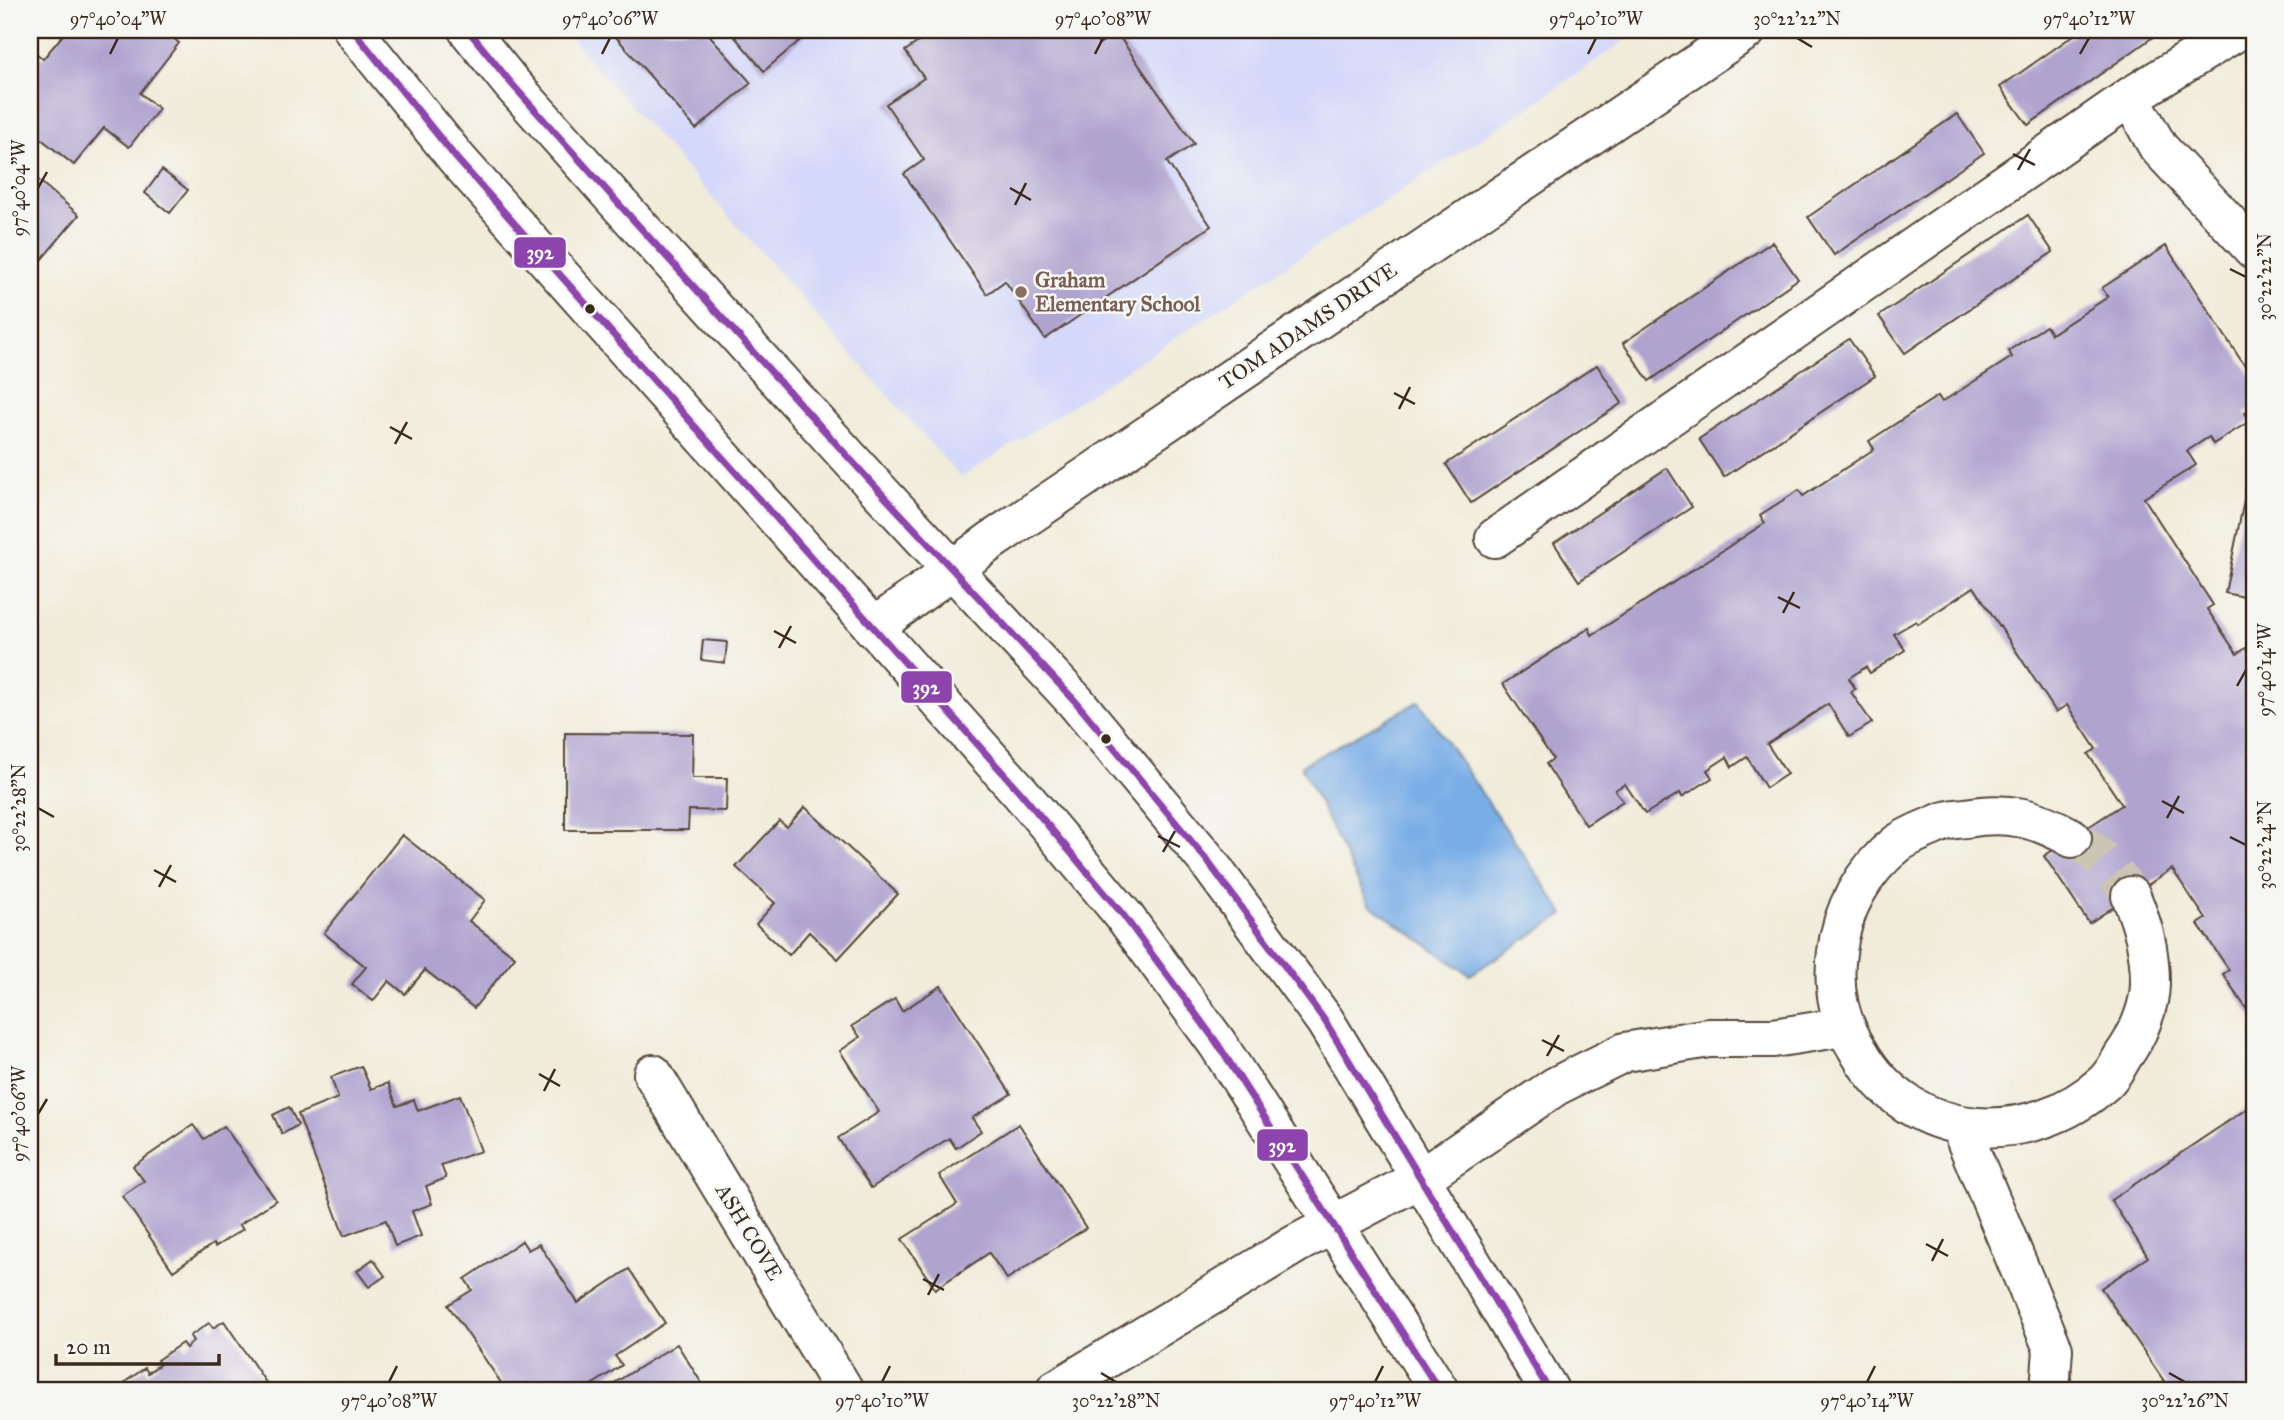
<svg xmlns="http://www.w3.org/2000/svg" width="2284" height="1420" font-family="'IM FELL Great Primer',serif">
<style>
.built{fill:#d4d8f9}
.water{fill:#79ade6;stroke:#5a6c82;stroke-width:2}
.building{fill:#afa3cf}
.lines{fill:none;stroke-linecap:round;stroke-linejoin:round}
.minor-tunnel{stroke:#cdc5b4;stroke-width:38;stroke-dasharray:38 19;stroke-linecap:butt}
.minor-casing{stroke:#56473a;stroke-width:42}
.major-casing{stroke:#56473a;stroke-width:42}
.minor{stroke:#fff;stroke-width:38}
.major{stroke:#fff;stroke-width:38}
.bus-1-casing{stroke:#f6f6f2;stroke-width:12}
.bus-1{stroke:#8e44ad;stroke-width:7}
.ticks{fill:none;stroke:#3b2a1e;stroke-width:2.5}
.education-dot{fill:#8d6e63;stroke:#f6f6f2;stroke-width:2.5}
.bus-dot{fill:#3b2a1e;stroke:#f6f6f2;stroke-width:2.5}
.labels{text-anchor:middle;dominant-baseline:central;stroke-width:5;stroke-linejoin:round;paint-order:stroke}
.education-label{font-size:21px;font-weight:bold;fill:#785e54;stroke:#f6f6f2;text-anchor:start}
.street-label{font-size:21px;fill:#3b2a1e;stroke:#f6f6f2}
.line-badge{stroke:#f6f6f2;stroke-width:2.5}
.badge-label{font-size:19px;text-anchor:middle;font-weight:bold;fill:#fff}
.neatline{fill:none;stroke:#3b2a1e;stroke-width:2.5}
.ticks-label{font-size:18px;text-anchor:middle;fill:#3b2a1e}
</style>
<rect width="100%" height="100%" fill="#f6f6f2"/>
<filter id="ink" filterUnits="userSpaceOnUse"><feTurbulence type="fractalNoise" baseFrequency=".0143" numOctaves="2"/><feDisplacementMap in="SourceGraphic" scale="14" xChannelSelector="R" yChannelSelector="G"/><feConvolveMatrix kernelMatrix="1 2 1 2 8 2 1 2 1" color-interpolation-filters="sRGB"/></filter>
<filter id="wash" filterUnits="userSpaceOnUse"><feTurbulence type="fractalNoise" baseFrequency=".00686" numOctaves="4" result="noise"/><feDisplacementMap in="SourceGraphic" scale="28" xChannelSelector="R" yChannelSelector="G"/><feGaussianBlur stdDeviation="1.57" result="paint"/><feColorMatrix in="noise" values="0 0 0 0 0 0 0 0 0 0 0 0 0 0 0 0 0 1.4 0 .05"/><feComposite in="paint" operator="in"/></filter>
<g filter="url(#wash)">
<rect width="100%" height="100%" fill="#f1ecda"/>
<polygon class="built" points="563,30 1640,30 1532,105 961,478"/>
<polygon class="water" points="1419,701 1564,914 1470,975 1369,904 1301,766"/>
<g id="blocks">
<g class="building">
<polygon points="67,30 163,30 179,43 140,93 159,109 129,147 104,128 74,165 30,130 30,48 43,59"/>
<polygon points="610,30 705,30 751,83 696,129"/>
<polygon points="729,30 812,30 764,71"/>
<polygon points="936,30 1089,30 1099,44 1116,32 1194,144 1167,162 1211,226 1045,339 1005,281 987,294 904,174 924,160 886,104 924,78 905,51"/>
<polygon points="2081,30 2163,30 2028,125 2000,87"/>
<polygon points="1957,114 1984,153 1834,255 1808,217"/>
<polygon points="162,170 188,190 170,213 145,193"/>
<polygon points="30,173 79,215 30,273"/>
<polygon points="2028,215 2053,252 1905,353 1879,316"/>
<polygon points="1772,242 1798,279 1649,381 1623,343"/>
<polygon points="2166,246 2254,380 2254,407 2245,413 2250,421 2213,444 2209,437 2187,451 2196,465 2144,498 2213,605 2207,609 2237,654 2246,648 2254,660 2254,1020 2223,974 2229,970 2198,924 2206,919 2172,869 2089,923 2044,856 2122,805 2088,754 2096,749 2067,705 2056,712 1974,587 1918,624 1916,621 1894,634 1905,650 1870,673 1866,667 1849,678 1855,689 1851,692 1872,723 1849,737 1828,704 1767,744 1787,774 1766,788 1747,757 1732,767 1727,757 1707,770 1712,778 1682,797 1680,793 1645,814 1625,784 1615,790 1623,801 1586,825 1546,764 1553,759 1503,684 1589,628 1592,635 1765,523 1760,515 1799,490 1803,496 1874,449 1869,441 1938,396 1942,402 2012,357 2008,351 2046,326 2051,334 2108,297 2102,288"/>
<polygon points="1849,339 1875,376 1724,477 1699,439"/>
<polygon points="1597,365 1622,403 1471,503 1446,464"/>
<polygon points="1667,468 1692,507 1579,581 1554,543"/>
<polygon points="2249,476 2254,478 2254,599 2225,593"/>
<polygon points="703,640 727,642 725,663 701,660"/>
<polygon points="565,733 693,734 692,778 727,778 726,811 689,810 688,830 565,830"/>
<polygon points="805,807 898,894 838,959 809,932 789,955 756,924 775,903 736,867 779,821 787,827"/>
<polygon points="402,835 485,900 469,921 515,957 474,1008 425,970 405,994 389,981 373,1001 352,984 366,967 324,933"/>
<polygon points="941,986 1011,1094 972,1118 981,1131 956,1148 949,1138 871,1188 838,1138 879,1112 840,1051 860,1037 852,1026 895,999 902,1011"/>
<polygon points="361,1066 371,1089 388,1083 397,1106 414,1100 418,1111 460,1095 481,1151 441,1165 446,1178 426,1186 432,1204 412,1211 421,1236 395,1246 386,1220 344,1236 298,1114 338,1098 331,1077"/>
<polygon points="2254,1104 2254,1390 2163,1390 2168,1387 2101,1288 2148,1257 2111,1200"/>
<polygon points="289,1107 298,1125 282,1134 273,1115"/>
<polygon points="1019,1124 1086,1228 1007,1279 989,1253 935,1289 902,1239 957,1204 939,1175"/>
<polygon points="193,1125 204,1139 224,1126 276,1200 239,1225 243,1229 215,1247 213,1244 173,1271 122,1196 144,1181 133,1166"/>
<polygon points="522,1241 528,1250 539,1244 578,1303 629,1269 665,1323 615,1356 622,1365 584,1390 506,1390 448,1305 472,1290 465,1279"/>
<polygon points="373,1259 385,1276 369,1287 357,1271"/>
<polygon points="224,1321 271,1390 125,1390 129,1388 125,1382 145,1368 148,1373 160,1364 157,1360 182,1343 186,1348 193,1341 190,1336 209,1323 213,1328"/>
<polygon points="677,1344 706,1390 603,1390"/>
</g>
</g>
</g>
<g filter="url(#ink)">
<use href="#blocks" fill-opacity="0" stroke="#56473a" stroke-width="2"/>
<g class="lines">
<path class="minor-tunnel" d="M 2072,838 C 2096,850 2117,872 2131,896"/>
<g class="minor-casing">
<g id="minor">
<polyline points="2130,97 2158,147 2254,250"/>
<polyline points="1495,538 2130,97 2239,30"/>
<polyline points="873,628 991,541 1747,30"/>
<path d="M 2072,838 C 2035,817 2007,811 1966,818 C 1957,819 1948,819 1940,823 C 1926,829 1909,835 1897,844 C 1863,871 1842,909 1837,952 C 1832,990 1839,1020 1859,1052 C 1911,1143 2030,1150 2105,1082 C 2112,1075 2118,1065 2123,1056 C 2137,1037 2150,1007 2150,983 C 2150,949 2143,926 2131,896"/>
<polyline points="653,1074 844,1390"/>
<polyline points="1960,1126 2053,1349 2050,1390"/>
<polyline points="1055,1390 1296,1244 1421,1178 1556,1086 1625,1052 1709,1038 1773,1038 1844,1027"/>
</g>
</g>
<g class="major-casing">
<g id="major">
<polyline points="353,30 457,159 1020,792 1124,916 1217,1043 1439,1390"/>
<polyline points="468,30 511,83 618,203 870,481 1075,701 1206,859 1325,1021 1549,1390"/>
</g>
</g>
<use href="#minor" class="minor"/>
<use href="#major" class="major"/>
<g class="bus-1-casing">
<g id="bus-1">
<polyline points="353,30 457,159 1020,792 1124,916 1217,1043 1439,1390"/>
<polyline points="468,30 511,83 618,203 870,481 1075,701 1206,859 1325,1021 1549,1390"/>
</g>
</g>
<use href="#bus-1" class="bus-1"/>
</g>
</g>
<path class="ticks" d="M 1797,38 L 1812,47M 110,54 L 118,38M 602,54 L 610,38M 1095,54 L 1103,38M 1588,54 L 1596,38M 2080,54 L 2089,38M 2013,154 L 2035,165M 2018,170 L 2030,149M 38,188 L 47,172M 1010,188 L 1031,200M 1015,205 L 1026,183M 2230,269 L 2246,277M 1394,393 L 1415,404M 1399,409 L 1410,387M 390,427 L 412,439M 395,444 L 407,422M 1778,597 L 1800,608M 1783,613 L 1794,592M 774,631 L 796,643M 779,648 L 791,626M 2237,686 L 2246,670M 2162,801 L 2184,813M 38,808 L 54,817M 2167,818 L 2179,796M 1158,836 L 1180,847M 2230,837 L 2246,845M 1163,852 L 1175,831M 154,870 L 176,882M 159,887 L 171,865M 1542,1040 L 1564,1051M 1547,1056 L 1559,1035M 539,1074 L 560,1086M 544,1091 L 555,1069M 38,1114 L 47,1099M 1926,1244 L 1948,1256M 1932,1261 L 1943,1239M 923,1279 L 944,1290M 928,1295 L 939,1274M 1101,1373 L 1116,1382M 2169,1373 L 2185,1382M 389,1382 L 397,1366M 882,1382 L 890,1366M 1375,1382 L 1383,1366M 1867,1382 L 1875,1366"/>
<circle class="education-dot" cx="1021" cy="292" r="7"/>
<g class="bus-dot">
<circle cx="590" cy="309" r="6"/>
<circle cx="1106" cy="739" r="6"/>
</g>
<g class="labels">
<g class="education-label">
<text x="1035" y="280">Graham<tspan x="1035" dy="24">Elementary School</tspan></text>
</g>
<g class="street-label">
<text transform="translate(1308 326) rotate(-34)">TOM ADAMS DRIVE</text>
<text transform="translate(749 1232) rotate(59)">ASH COVE</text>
</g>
</g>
<g class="line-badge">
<rect x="513" y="236" width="54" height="33" rx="7" fill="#8e44ad"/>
<rect x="900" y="670" width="53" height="34" rx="7" fill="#8e44ad"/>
<rect x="1256" y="1128" width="53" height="34" rx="7" fill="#8e44ad"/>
</g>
<g class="badge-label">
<text x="540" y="259">392</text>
<text x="926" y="694">392</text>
<text x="1282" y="1152">392</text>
</g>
<rect width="2284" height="1420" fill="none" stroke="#f6f6f2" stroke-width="77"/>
<path d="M56 1354v10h163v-10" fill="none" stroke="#3b2a1e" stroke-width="3.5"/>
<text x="66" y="1354" font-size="21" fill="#3b2a1e" stroke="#f6f6f2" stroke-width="5" paint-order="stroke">20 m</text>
<rect x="38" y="38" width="2208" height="1344" class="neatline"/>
<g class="ticks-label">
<text x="118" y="25">97°40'04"W</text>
<text x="610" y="25">97°40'06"W</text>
<text x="1103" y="25">97°40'08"W</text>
<text x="1596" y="25">97°40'10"W</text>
<text x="1797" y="25">30°22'22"N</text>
<text x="2089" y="25">97°40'12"W</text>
<text transform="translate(19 188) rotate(-90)" y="6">97°40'04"W</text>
<text transform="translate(2265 277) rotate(-90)" y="6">30°22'22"N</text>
<text transform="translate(2265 670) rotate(-90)" y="6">97°40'14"W</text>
<text transform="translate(19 808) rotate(-90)" y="6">30°22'28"N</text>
<text transform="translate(2265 845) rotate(-90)" y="6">30°22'24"N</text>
<text transform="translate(19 1114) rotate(-90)" y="6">97°40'06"W</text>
<text x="389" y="1407">97°40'08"W</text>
<text x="882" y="1407">97°40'10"W</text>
<text x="1116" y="1407">30°22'28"N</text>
<text x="1375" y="1407">97°40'12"W</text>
<text x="1867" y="1407">97°40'14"W</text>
<text x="2185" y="1407">30°22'26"N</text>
</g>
</svg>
